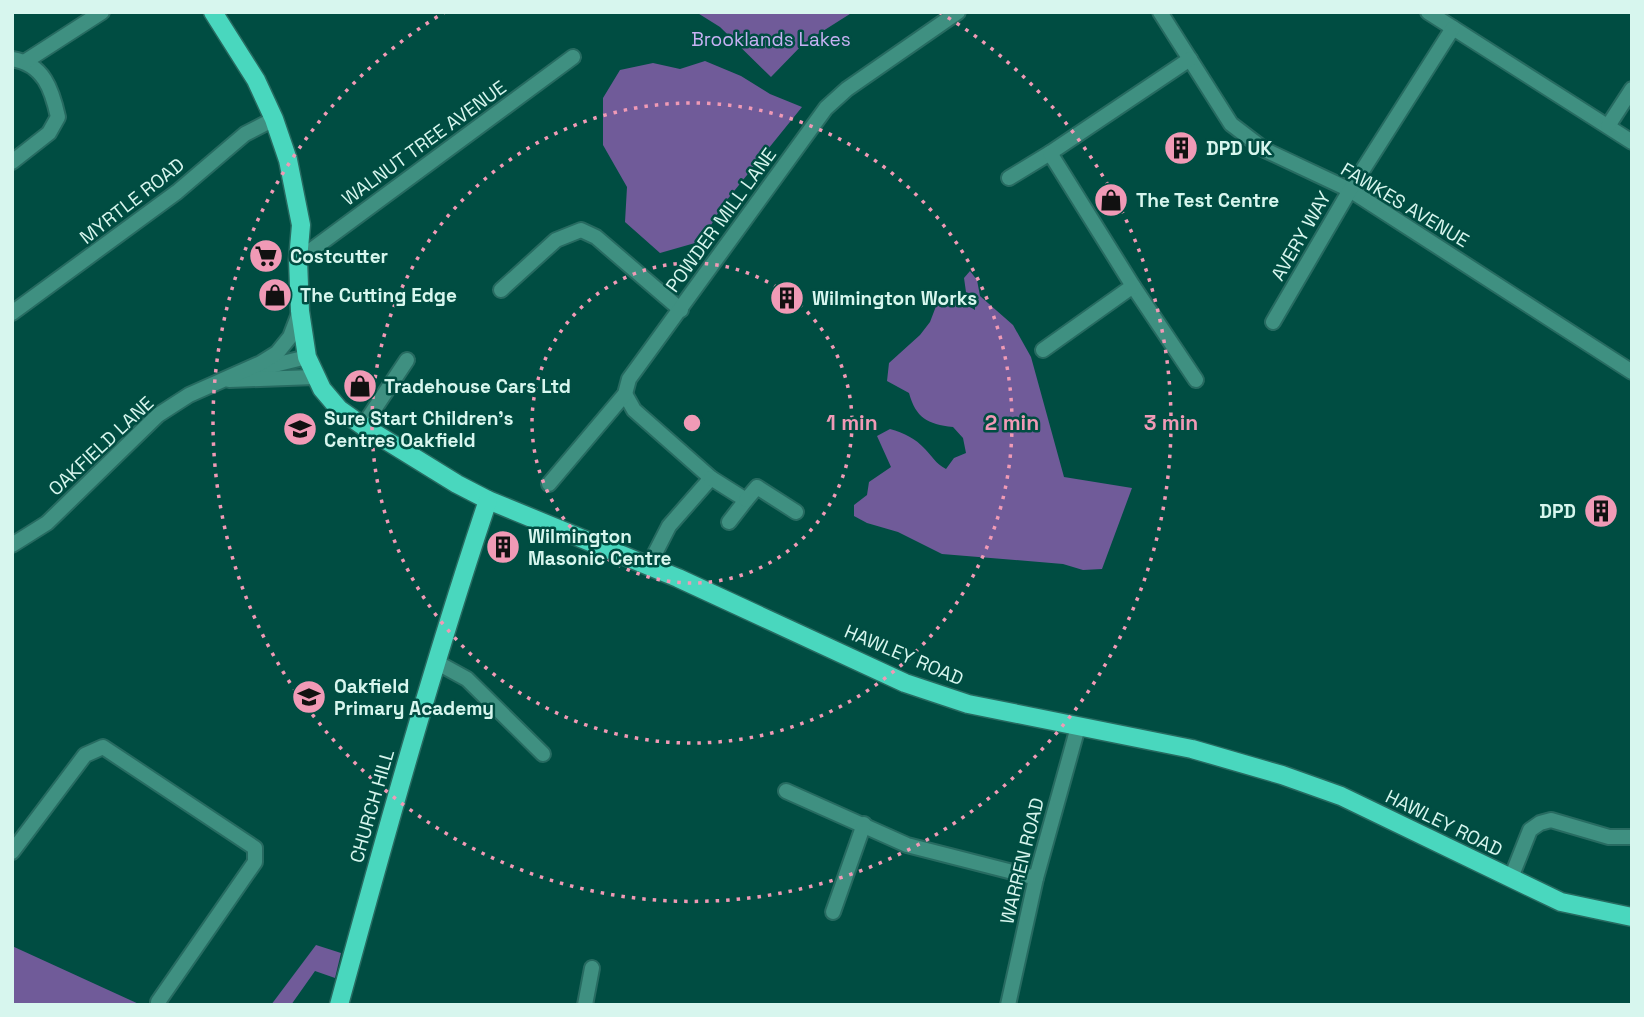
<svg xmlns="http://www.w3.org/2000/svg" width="1644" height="1017" font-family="'Space Grotesk',sans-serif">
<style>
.green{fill:#705b99}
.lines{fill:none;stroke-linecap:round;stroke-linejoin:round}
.minor-casing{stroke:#276b61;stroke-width:18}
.major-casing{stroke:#276b61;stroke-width:21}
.minor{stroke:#3f9081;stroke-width:14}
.major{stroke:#49d7be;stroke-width:18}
.ring{fill:none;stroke:#f09ab6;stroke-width:3.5;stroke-dasharray:3.5 7}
.labels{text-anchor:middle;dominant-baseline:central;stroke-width:5;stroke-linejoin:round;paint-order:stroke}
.park-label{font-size:19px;fill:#c7b2f4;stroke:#004d42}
.street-label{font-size:19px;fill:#d7f6ee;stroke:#004d42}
.poi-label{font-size:19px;font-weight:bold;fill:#d7f6ee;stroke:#004d42;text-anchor:start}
.centre{fill:#f09ab6;stroke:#004d42;stroke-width:3.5}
.ring-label{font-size:21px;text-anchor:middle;font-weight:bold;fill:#f09ab6;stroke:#004d42;stroke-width:5;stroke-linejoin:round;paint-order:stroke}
</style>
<rect width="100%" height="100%" fill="#004d42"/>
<g class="green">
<polygon points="696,12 853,12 804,43 771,77 720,27"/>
<polygon points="705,61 741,76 770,94 802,107 722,206 702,241 660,253 625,222 627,187 603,145 603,98 620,70 653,63 680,69"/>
<path d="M 970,271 L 977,280 L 980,296 L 1013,325 L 1031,357 L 1064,477 L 1132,488 L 1102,569 L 1083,570 L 1063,564 L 942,554 L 898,532 L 867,523 L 854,516 L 854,505 L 867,495 L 869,482 L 891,467 L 877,436 L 890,429 C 904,433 915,438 925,449 C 933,457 935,463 946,469 L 954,458 L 966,453 L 963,438 L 953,427 C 927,424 916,418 909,393 L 887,381 L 889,363 L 920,335 L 930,322 L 938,301 L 952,296 L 975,310 L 975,301 L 966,292 L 964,278 Z"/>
<polygon points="316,945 341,953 335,978 315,971 291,1005 271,1005"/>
<polygon points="12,946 141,1005 12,1005"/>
</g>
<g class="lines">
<g class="minor-casing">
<g id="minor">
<polyline points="1160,12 1231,124 1265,150 1350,190 1632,372"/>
<polyline points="1428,12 1632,142"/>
<path d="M 12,59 C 44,64 52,90 58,117 L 49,133 L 12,162"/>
<polyline points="26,61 102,12"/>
<polyline points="1608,126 1632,89"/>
<polyline points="1009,178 1050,153"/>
<polyline points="298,260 573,57"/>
<polyline points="1133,286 1196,380"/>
<polyline points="501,290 556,240 581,230 596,237 681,310"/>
<polyline points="12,313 177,192 245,134 274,119"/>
<polyline points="1273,322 1350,190 1453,28"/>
<polyline points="1043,350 1133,286 1050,153 1190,59"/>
<polyline points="258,369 307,357"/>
<polyline points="229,380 315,377"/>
<polyline points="625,394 634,410 711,478 669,526 648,567"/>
<polyline points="363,426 407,360"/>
<polyline points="711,478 746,500 729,522"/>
<polyline points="549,484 625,394 629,379 826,108 847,89 958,12"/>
<polyline points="746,500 757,487 796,512"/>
<polyline points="12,545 47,523 158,415 189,395 261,363 277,353 290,337 300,311"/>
<polyline points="436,662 467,679 543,754"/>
<polyline points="786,791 907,845 1036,878"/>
<polyline points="12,852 85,755 103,747 255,848 255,862 158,1002"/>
<polyline points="1511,878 1530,830 1540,823 1551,820 1609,837 1632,837"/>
<polyline points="833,912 864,824"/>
<polyline points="585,1005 592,968"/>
<polyline points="1008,1005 1036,878 1078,727"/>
</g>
</g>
<g class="major-casing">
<g id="major">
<polyline points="213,12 256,80 274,119 288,160 301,225 298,260 300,311 307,357 322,389 339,409 363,426 457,484 488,500 678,578 905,683 968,704 1192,749 1282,775 1341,796 1561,902 1632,917"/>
<path d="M 339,1005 C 385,836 432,667 488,500"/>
</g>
</g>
<use href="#minor" class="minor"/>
<use href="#major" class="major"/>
</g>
<g class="ring">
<circle cx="692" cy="423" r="160"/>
<circle cx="692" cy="423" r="320"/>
<path d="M939 12A479 479 0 1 1 445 12"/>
</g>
<defs>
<g id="building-disc" transform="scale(1.75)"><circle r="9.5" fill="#f09ab6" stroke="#004d42"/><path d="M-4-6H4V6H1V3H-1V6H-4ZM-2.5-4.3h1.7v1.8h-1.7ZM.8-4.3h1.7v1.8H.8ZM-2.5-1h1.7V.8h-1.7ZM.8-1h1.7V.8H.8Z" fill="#111"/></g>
<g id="shop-disc" transform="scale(1.75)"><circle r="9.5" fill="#f09ab6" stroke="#004d42"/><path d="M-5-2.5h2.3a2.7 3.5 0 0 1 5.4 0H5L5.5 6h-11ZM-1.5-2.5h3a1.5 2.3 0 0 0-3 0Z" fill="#111"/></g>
<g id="supermarket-disc" transform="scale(1.75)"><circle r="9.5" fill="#f09ab6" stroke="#004d42"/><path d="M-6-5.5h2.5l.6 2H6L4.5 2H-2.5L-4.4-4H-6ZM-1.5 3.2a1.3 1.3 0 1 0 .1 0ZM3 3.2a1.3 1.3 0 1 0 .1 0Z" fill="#111"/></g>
<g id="school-disc" transform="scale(1.75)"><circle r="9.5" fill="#f09ab6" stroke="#004d42"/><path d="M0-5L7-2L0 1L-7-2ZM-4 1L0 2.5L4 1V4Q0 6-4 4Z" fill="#111"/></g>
</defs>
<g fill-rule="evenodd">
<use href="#building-disc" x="1181" y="148"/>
<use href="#shop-disc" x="1111" y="200"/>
<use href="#supermarket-disc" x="266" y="256"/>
<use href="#shop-disc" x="275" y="295"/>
<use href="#building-disc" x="787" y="298"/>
<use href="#shop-disc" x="360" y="386"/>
<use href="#school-disc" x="300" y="429"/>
<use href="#building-disc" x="1601" y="511"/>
<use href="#building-disc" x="503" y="547"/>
<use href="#school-disc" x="309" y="697"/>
</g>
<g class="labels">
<g class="park-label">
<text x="771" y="39">Brooklands Lakes</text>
</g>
<g class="street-label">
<text transform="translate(424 143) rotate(-36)">WALNUT TREE AVENUE</text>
<text transform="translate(132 201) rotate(-38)">MYRTLE ROAD</text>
<text transform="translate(1405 205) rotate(31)">FAWKES AVENUE</text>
<text transform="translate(721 220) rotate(-54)">POWDER MILL LANE</text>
<text transform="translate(1301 236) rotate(-60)">AVERY WAY</text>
<text transform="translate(101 446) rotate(-43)">OAKFIELD LANE</text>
<text transform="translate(904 655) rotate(23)">HAWLEY ROAD</text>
<text transform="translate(372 806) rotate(-74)">CHURCH HILL</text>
<text transform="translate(1444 823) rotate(26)">HAWLEY ROAD</text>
<text transform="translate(1022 861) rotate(-76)">WARREN ROAD</text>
</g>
<g class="poi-label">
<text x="1206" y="148">DPD UK</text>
<text x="1136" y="200">The Test Centre</text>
<text x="290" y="256">Costcutter</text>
<text x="300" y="295">The Cutting Edge</text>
<text x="812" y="298">Wilmington Works</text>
<text x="384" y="386">Tradehouse Cars Ltd</text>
<text x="324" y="418">Sure Start Children's<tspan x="324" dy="22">Centres Oakfield</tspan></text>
<text x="1576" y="511" text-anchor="end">DPD</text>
<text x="528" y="536">Wilmington<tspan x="528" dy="22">Masonic Centre</tspan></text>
<text x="334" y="686">Oakfield<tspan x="334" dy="22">Primary Academy</tspan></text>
</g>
</g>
<circle cx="692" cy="423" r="10" class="centre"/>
<g class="ring-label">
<text x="852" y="430">1 min</text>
<text x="1012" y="430">2 min</text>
<text x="1171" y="430">3 min</text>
</g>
<rect width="1644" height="1017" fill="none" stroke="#d7f6ee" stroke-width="28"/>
</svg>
